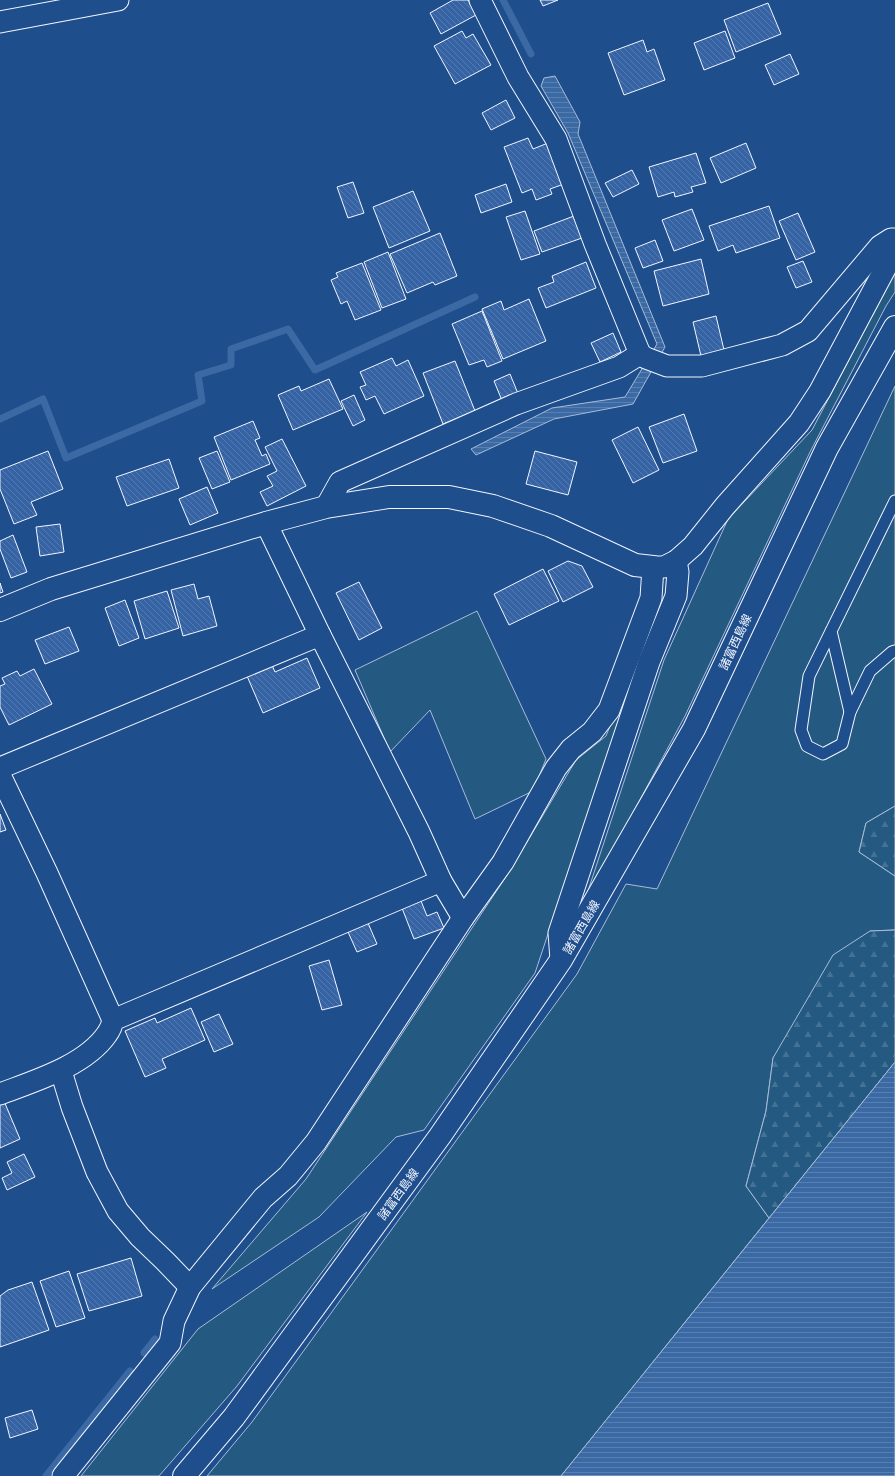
<svg xmlns="http://www.w3.org/2000/svg" width="895" height="1476" font-family="'Noto Sans','Noto Sans JP',sans-serif">
<style>
.green{fill:#245a82;stroke:#a8bbd7}
.forest{fill:url(#forest-firs);stroke:#a8bbd7}
.water{fill:url(#water-rules);stroke:#a8bbd7}
.lines{fill:none;stroke-linecap:round;stroke-linejoin:round}
.stream{stroke:#3b69a3;stroke-width:7}
.building{fill:url(#building-back-hatch);stroke:#f2f6ff}
.lane-casing{stroke:#f2f6ff;stroke-width:13}
.street-casing{stroke:#f2f6ff;stroke-width:23}
.secondary-casing{stroke:#f2f6ff;stroke-width:24}
.primary-casing{stroke:#f2f6ff;stroke-width:24}
.lane{stroke:#1f4e8c;stroke-width:11}
.street{stroke:#1f4e8c;stroke-width:21}
.secondary{stroke:#1f4e8c;stroke-width:22}
.primary{stroke:#1f4e8c;stroke-width:22}
.labels{text-anchor:middle;dominant-baseline:central;stroke-width:3;stroke-linejoin:round;paint-order:stroke}
.street-label{font-size:12px;fill:#f2f6ff;stroke:#1f4e8c}
</style>
<defs>
<pattern id="forest-firs" width="22" height="20" patternUnits="userSpaceOnUse"><rect width="22" height="20" fill="#245a82"/><path d="M5 1l3.5 6h-7zM16 11l3.5 6h-7z" fill="#447295"/></pattern>
<pattern id="water-rules" width="6" height="5" patternUnits="userSpaceOnUse"><rect width="6" height="5" fill="#3b69a3"/><path d="M0 2.5h6" fill="none" stroke="#587fb1"/></pattern>
<pattern id="building-back-hatch" width="6" height="6" patternUnits="userSpaceOnUse"><rect width="6" height="6" fill="#3563a3"/><path d="M-1 5l2 2M0 0l6 6M5-1l2 2" fill="none" stroke="#537ab1"/></pattern>
</defs>
<rect width="100%" height="100%" fill="#1f4e8c"/>
<g class="green">
<polygon points="895,272 895,292 886,306 810,452 685,716 583,906 664,660 728,519 812,430"/>
<polygon points="895,386 895,806 866,823 859,852 895,876 895,930 870,931 773,1058 766,1111 746,1186 769,1218 561,1476 207,1476 252,1422 577,974 626,884 657,889"/>
<polygon points="477,611 546,759 533,791 475,819 430,710 390,752 355,670"/>
<polygon points="652,621 535,973 424,1130 396,1137 319,1217 212,1289 306,1179 509,872 576,760 606,736"/>
<polygon points="367,1212 237,1386 159,1476 81,1476 198,1329"/>
</g>
<g class="forest">
<polygon points="895,806 895,876 859,852 866,823"/>
<polygon points="895,930 895,1062 769,1218 746,1186 766,1111 773,1058 833,955 870,931"/>
</g>
<g class="water">
<polygon points="555,76 580,122 578,134 665,347 633,404 554,419 476,455 471,449 552,408 625,397 657,344 568,133 541,86 544,78"/>
<polygon points="895,1062 895,1476 561,1476"/>
</g>
<g class="lines">
<g class="stream">
<polyline points="503,0 531,54"/>
<polyline points="0,419 43,399 66,458 202,401 198,375 231,365 231,349 288,329 315,370 475,297"/>
<polyline points="144,1353 155,1339"/>
<polyline points="46,1476 130,1371"/>
</g>
</g>
<g class="building">
<polygon points="453,0 468,0 476,15 441,34 430,13"/>
<polygon points="540,0 558,0 543,6"/>
<polygon points="768,3 781,34 736,52 724,20"/>
<polygon points="462,31 466,38 473,34 491,65 455,84 434,46"/>
<polygon points="725,31 735,58 704,70 694,43"/>
<polygon points="643,40 647,52 654,49 665,80 624,95 608,53"/>
<polygon points="790,54 799,74 774,85 765,65"/>
<polygon points="506,100 515,118 491,130 482,113"/>
<polygon points="528,138 533,149 548,143 564,184 550,189 552,194 536,200 532,189 522,193 504,147"/>
<polygon points="746,143 756,168 721,183 710,158"/>
<polygon points="696,153 706,183 691,187 693,192 675,197 674,192 658,197 649,167"/>
<polygon points="632,170 639,184 613,197 605,183"/>
<polygon points="353,182 364,213 348,218 337,187"/>
<polygon points="506,184 512,202 481,213 475,195"/>
<polygon points="413,191 430,231 389,248 373,207"/>
<polygon points="769,206 780,238 736,253 733,245 718,251 709,226"/>
<polygon points="692,209 704,240 674,251 662,220"/>
<polygon points="525,211 540,254 521,260 506,217"/>
<polygon points="798,213 815,252 796,260 779,221"/>
<polygon points="574,216 582,238 542,252 534,231"/>
<polygon points="440,233 457,276 435,285 433,282 407,293 390,254"/>
<polygon points="655,240 663,261 643,268 635,248"/>
<polygon points="388,252 406,299 382,308 364,262"/>
<polygon points="701,259 709,294 663,306 654,271"/>
<polygon points="803,261 812,282 796,288 787,267"/>
<polygon points="586,262 596,288 546,308 538,288 554,282 552,276"/>
<polygon points="362,263 381,310 355,320 347,301 341,304 331,280 338,277 336,273"/>
<polygon points="529,299 546,341 503,359 482,309 501,301 504,310"/>
<polygon points="482,311 502,361 487,367 484,360 469,365 452,324"/>
<polygon points="716,316 724,350 701,356 693,322"/>
<polygon points="613,333 621,352 600,362 591,343"/>
<polygon points="392,358 396,366 408,360 424,396 384,414 375,396 366,400 360,387 366,385 360,372"/>
<polygon points="455,361 475,411 443,424 423,373"/>
<polygon points="510,374 519,396 503,403 494,381"/>
<polygon points="329,379 343,409 293,430 278,395 299,386 301,391"/>
<polygon points="354,395 365,420 353,426 341,401"/>
<polygon points="684,414 697,451 663,463 649,427"/>
<polygon points="253,421 260,438 255,440 262,456 266,454 270,464 231,480 214,437"/>
<polygon points="638,427 659,470 633,483 612,440"/>
<polygon points="282,439 306,486 267,506 260,492 273,486 267,476 277,471 265,447"/>
<polygon points="48,451 63,489 31,502 37,515 14,524 0,489 0,470"/>
<polygon points="217,451 230,482 212,489 199,458"/>
<polygon points="535,451 577,462 568,495 526,484"/>
<polygon points="169,459 179,488 127,506 116,477"/>
<polygon points="207,487 218,513 190,525 179,499"/>
<polygon points="60,524 64,552 40,556 36,527"/>
<polygon points="13,535 27,572 11,578 0,549 0,541"/>
<polygon points="568,561 582,566 593,587 563,602 548,571"/>
<polygon points="543,569 559,601 509,625 494,594"/>
<polygon points="359,582 382,628 359,640 336,593"/>
<polygon points="0,583 3,592 0,593"/>
<polygon points="194,584 198,599 209,596 217,626 183,636 171,590"/>
<polygon points="167,591 179,628 145,639 134,601"/>
<polygon points="125,600 139,638 119,646 105,608"/>
<polygon points="69,627 79,651 45,664 35,640"/>
<polygon points="307,658 320,688 263,713 247,676 272,665 275,672"/>
<polygon points="34,669 52,704 9,725 0,707 0,686 5,684 2,678 17,671 20,676"/>
<polygon points="0,814 6,830 0,832"/>
<polygon points="421,901 427,916 437,912 444,928 414,939 402,908"/>
<polygon points="368,923 377,944 357,952 348,932"/>
<polygon points="329,960 342,1005 322,1010 309,966"/>
<polygon points="191,1008 205,1040 162,1059 166,1068 145,1077 125,1031 155,1018 157,1023"/>
<polygon points="219,1014 233,1044 214,1052 201,1022"/>
<polygon points="4,1101 20,1139 0,1148 0,1103"/>
<polygon points="24,1154 35,1177 7,1190 2,1178 12,1173 7,1162"/>
<polygon points="131,1258 142,1296 89,1311 77,1274"/>
<polygon points="69,1271 85,1318 56,1327 40,1281"/>
<polygon points="32,1282 49,1330 0,1347 0,1296 8,1290"/>
<polygon points="32,1410 38,1429 10,1438 5,1418"/>
</g>
<g class="lines">
<g class="lane-casing">
<g id="lane">
<polyline points="831,631 850,712 842,744 823,754 807,746 801,730 809,676 895,501"/>
<polyline points="850,712 870,671 892,652 895,651"/>
</g>
</g>
<g class="street-casing">
<g id="street">
<polyline points="480,0 518,77 556,139 595,244 640,354 646,358 667,366 702,366 782,345 808,331 880,246 891,239 895,239"/>
<polyline points="0,22 118,0"/>
<polyline points="326,507 340,482 516,404 619,367 640,354"/>
<polyline points="266,523 320,635 419,832 441,881 463,918"/>
<polyline points="0,768 320,635"/>
<polyline points="0,775 47,873 113,1020"/>
<polyline points="561,960 559,933 649,662 676,596 678,572 676,561"/>
<polyline points="61,1071 72,1107 97,1172 118,1211 140,1237 165,1261 190,1287"/>
<path d="M 0,1094 C 34,1081 85,1066 107,1034 C 110,1030 112,1025 113,1020 L 441,881"/>
<polyline points="63,1476 170,1343 174,1321 190,1287 263,1198 288,1176 316,1142 463,918 503,862 556,768 571,749 592,732 609,710 651,598 653,567 664,567 676,561 693,546 725,506 799,423 820,391 895,250"/>
</g>
</g>
<g class="secondary-casing">
<polyline id="secondary" points="0,610 51,589 266,523 326,507 389,497 449,497 493,506 551,526 635,565 653,567"/>
</g>
<g class="primary-casing">
<polyline id="primary" points="184,1476 234,1417 440,1136 561,960 694,729 827,448 895,327"/>
</g>
<use href="#lane" class="lane"/>
<use href="#street" class="street"/>
<use href="#secondary" class="secondary"/>
<use href="#primary" class="primary"/>
</g>
<g class="labels">
<g class="street-label">
<text transform="translate(735 642) rotate(-65)">諸富西島線</text>
<text transform="translate(581 927) rotate(-60)">諸富西島線</text>
<text transform="translate(398 1194) rotate(-54)">諸富西島線</text>
</g>
</g>
</svg>
